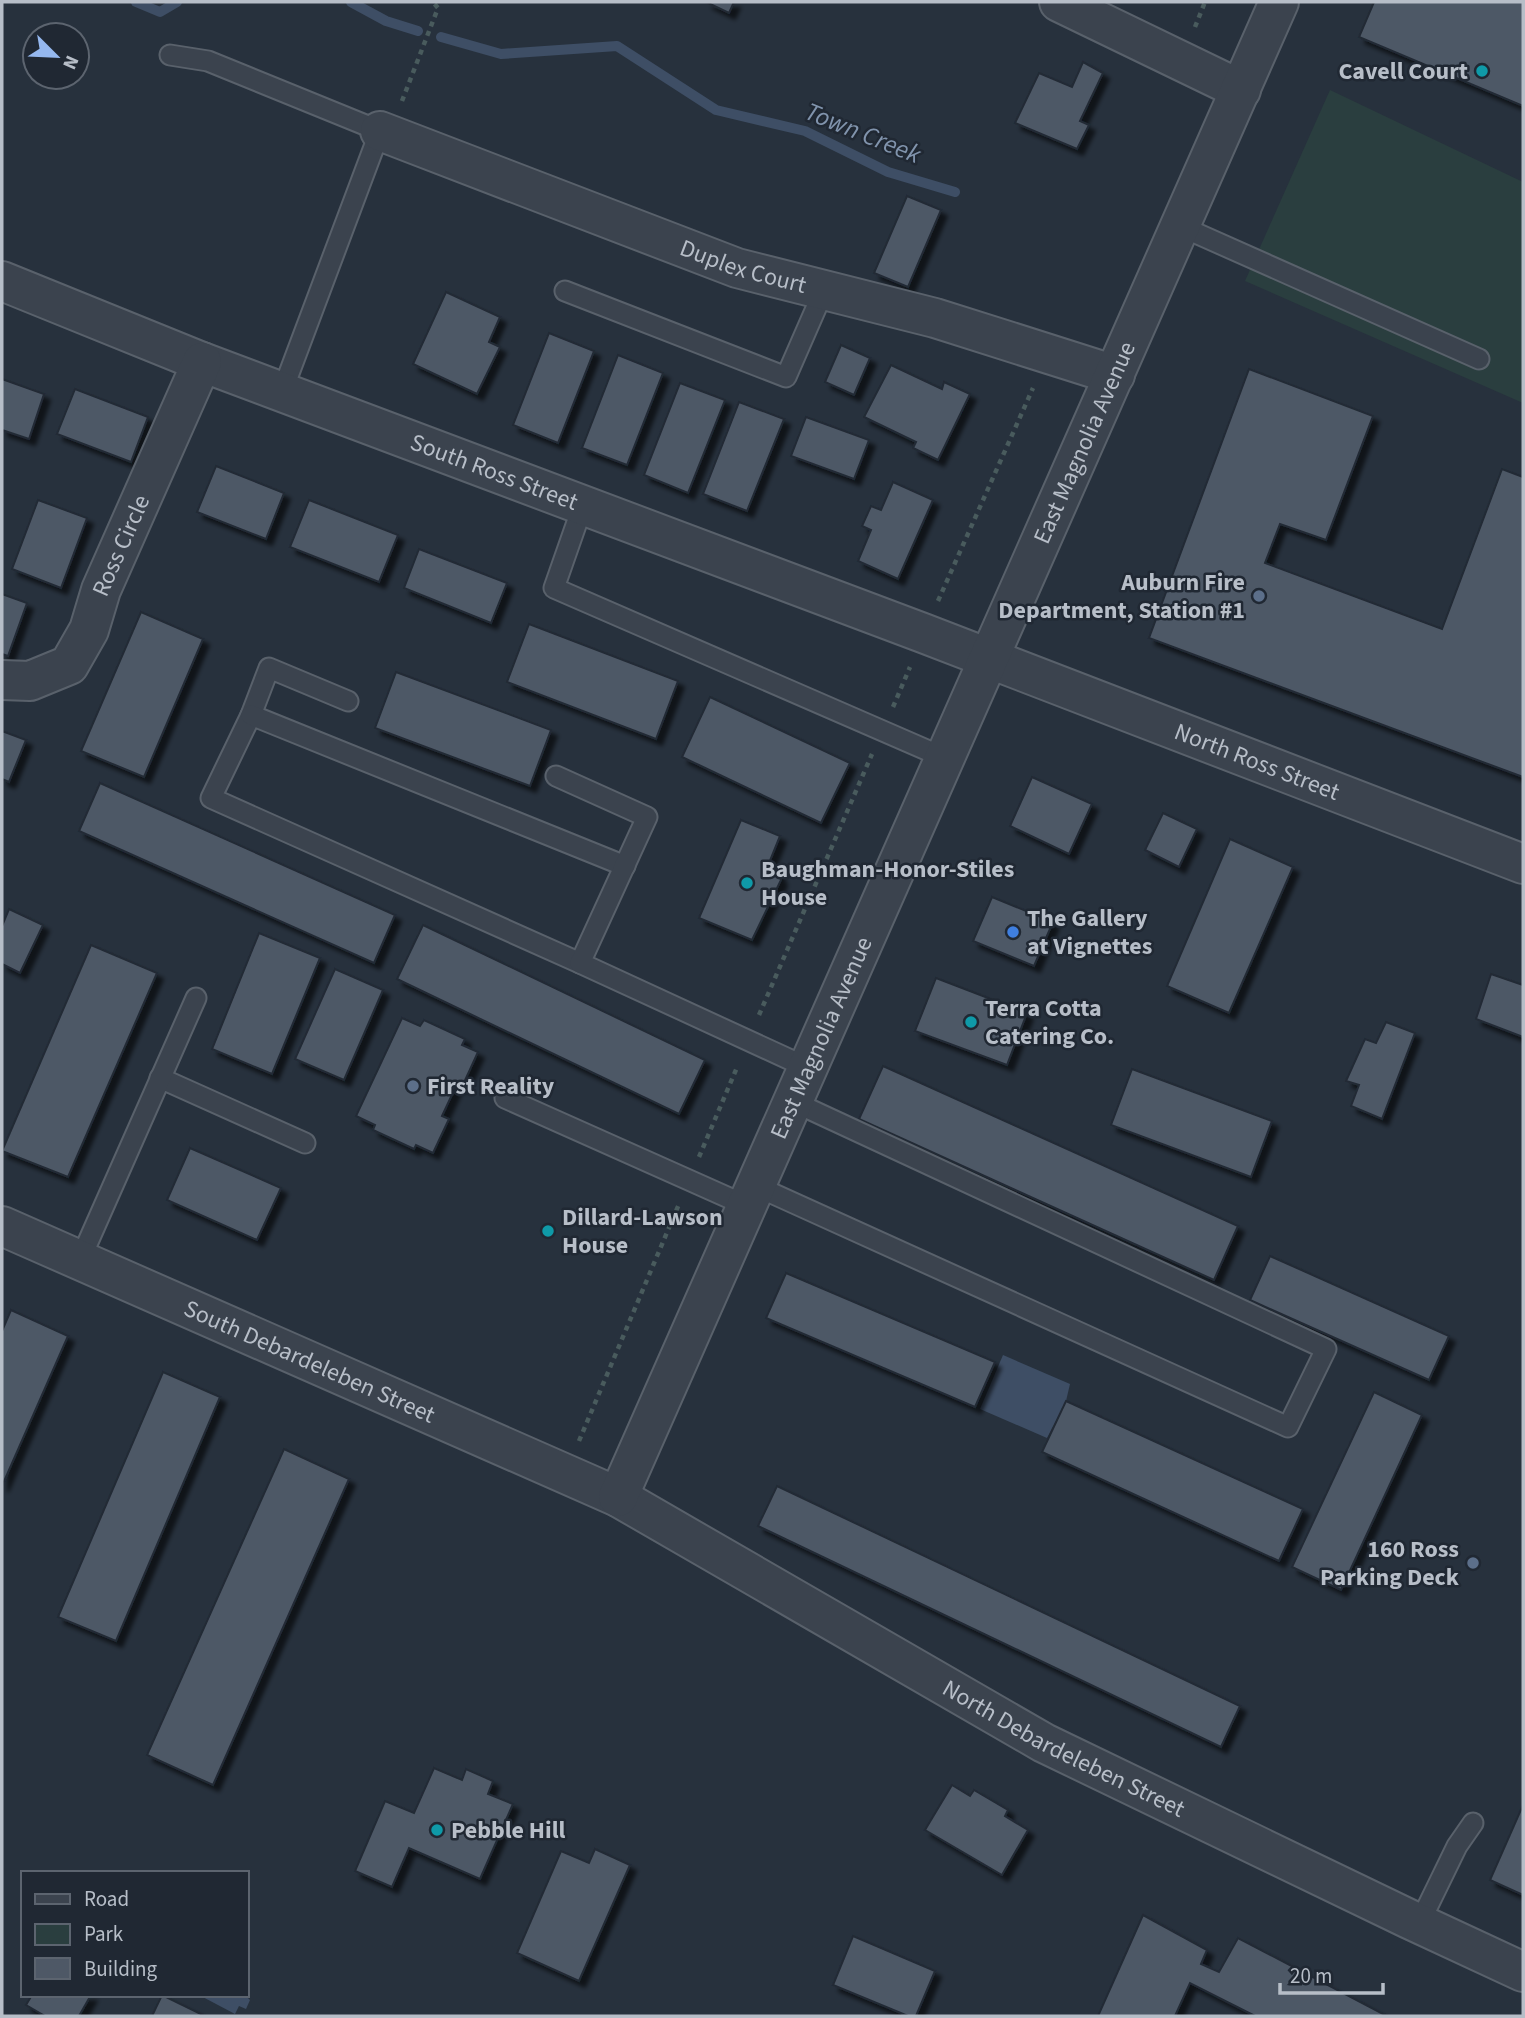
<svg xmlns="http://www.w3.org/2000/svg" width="1525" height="2018" font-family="'Source Sans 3',sans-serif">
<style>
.green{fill:#2a3e3f}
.water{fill:#3e4e65}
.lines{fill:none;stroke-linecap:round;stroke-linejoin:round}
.stream{stroke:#3e4e65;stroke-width:10}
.building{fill:#4e5866;stroke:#222a35;stroke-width:2;filter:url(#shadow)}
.service-casing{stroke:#59616b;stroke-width:23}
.minor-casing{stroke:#59616b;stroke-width:42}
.path{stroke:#495b5d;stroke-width:4.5;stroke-dasharray:5 5;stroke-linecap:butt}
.service{stroke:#3b434e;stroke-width:19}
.minor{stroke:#3b434e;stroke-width:38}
.culture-dot{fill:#0f9aa8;stroke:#202833;stroke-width:2.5}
.service-dot{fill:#5c6f8a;stroke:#202833;stroke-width:2.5}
.shop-dot{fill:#3f7fe0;stroke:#202833;stroke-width:2.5}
.labels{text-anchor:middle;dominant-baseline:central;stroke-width:5;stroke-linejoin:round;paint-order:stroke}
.poi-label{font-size:24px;font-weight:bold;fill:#b7bec8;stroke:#202833;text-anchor:start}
.street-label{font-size:24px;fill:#b7bec8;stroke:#202833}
.water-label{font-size:26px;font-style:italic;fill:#8194ad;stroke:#202833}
</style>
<defs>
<filter id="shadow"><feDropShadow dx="6" dy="6" stdDeviation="2" flood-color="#0009"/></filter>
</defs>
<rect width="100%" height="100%" fill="#27313d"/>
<polygon class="green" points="1330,90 1523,182 1523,403 1245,281"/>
<g class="water">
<polygon points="1003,1355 1070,1384 1066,1401 1047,1438 980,1409"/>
<polygon points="199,1995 245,1995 250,2000 246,2009 239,2006 235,2014"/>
</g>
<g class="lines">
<g class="stream">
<polyline points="136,2 160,12 177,2"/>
<polyline points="351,2 386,21 418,31"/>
<polyline points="441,37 501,54 617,46 716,110 805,131 888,172 955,192"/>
</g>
</g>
<g class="building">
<polygon points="706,2 734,2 729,13"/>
<polygon points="1374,2 1523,2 1523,106 1359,37"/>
<polygon points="1083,62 1103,73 1080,121 1089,125 1077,149 1015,123 1039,73 1072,87"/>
<polygon points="907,196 941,210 908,287 874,273"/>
<polygon points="446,292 500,317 489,342 500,347 477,394 413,364"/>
<polygon points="549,333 594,351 558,443 513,425"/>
<polygon points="841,345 870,358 854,395 825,382"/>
<polygon points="618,355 663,373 627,465 582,448"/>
<polygon points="891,365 942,389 944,382 970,394 938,460 913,448 916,442 864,417"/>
<polygon points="1249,369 1373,416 1326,540 1280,524 1265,563 1442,629 1502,469 1523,477 1523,777 1149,638"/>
<polygon points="2,379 44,394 29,439 2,430"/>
<polygon points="680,383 725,400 688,493 644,475"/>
<polygon points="75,389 148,417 131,462 57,434"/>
<polygon points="739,402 784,419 747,511 703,494"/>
<polygon points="806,417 869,440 854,479 791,456"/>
<polygon points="216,466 284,493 266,539 197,512"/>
<polygon points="893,482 933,500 898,579 858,561 871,530 862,526 871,506 881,510"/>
<polygon points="38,500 87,518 61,588 12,569"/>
<polygon points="309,500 398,535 379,582 290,547"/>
<polygon points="419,549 507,583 491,623 404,588"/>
<polygon points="2,594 27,603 8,656 2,654"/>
<polygon points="141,612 203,639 144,777 81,751"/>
<polygon points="529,624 678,681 656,739 507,682"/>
<polygon points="396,672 551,730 530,786 375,728"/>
<polygon points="710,697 850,763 821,823 682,757"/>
<polygon points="2,731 26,740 9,782 2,779"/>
<polygon points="1032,777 1092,804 1069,854 1010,826"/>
<polygon points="100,783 395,915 374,963 79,831"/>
<polygon points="1163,813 1197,829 1179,867 1145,850"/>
<polygon points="741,820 780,836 767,868 773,868 778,872 781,880 752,940 699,918"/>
<polygon points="1230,839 1293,867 1229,1013 1167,986"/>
<polygon points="992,897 1053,922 1034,966 973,941"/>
<polygon points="9,909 43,925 20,973 2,964 2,926"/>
<polygon points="423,925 705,1060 679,1114 397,979"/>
<polygon points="259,933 320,958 272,1074 212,1049"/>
<polygon points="91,945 157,973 68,1177 2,1151"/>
<polygon points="335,969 383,990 344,1080 295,1059"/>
<polygon points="1491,974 1523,985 1523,1037 1476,1019"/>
<polygon points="936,978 1027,1013 1007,1065 915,1031"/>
<polygon points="402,1018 420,1026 424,1020 465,1039 462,1045 478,1052 462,1087 457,1084 442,1116 449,1119 433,1153 416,1145 414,1149 373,1130 375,1125 356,1116"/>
<polygon points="1386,1022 1415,1033 1382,1119 1351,1106 1359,1085 1346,1081 1365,1039 1376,1043"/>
<polygon points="883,1066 1238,1226 1214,1280 859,1119"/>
<polygon points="1132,1069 1272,1121 1251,1177 1111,1125"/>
<polygon points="190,1148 281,1188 257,1240 167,1200"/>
<polygon points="1270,1256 1449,1336 1429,1380 1250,1300"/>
<polygon points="786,1273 995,1362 975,1407 766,1318"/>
<polygon points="11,1310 68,1336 2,1486 2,1331"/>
<polygon points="163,1372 220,1397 116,1641 58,1617"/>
<polygon points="1374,1392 1422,1415 1341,1590 1292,1567"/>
<polygon points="1066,1401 1303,1509 1279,1561 1042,1452"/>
<polygon points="284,1449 349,1479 213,1785 147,1755"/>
<polygon points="777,1486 1240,1706 1221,1747 758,1526"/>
<polygon points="434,1768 462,1780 466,1769 493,1781 488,1794 513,1804 480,1879 409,1848 392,1887 355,1871 385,1801 414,1813"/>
<polygon points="952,1785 970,1796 974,1790 1008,1810 1005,1816 1028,1830 1002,1875 925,1830"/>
<polygon points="1523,1805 1523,1895 1490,1880"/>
<polygon points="595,1849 630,1865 579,1981 517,1953 561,1851 589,1863"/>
<polygon points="1143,1915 1207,1950 1201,1964 1219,1972 1238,1938 1387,2016 1255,2016 1190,1983 1175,2016 1098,2016"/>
<polygon points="853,1936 935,1971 916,2016 908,2016 833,1985"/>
<polygon points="32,1995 91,1995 79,2016 45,2016 26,2005"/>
<polygon points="162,1995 205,2016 152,2016"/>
</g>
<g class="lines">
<g class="service-casing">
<g id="service">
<polyline points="170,55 208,61 380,131 282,392"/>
<polyline points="1180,226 1479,359"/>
<polyline points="565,291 786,377 824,290"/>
<polyline points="583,505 554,588 945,758"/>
<polyline points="348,701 269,668 251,715 211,798 580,963"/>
<polyline points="251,715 625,866"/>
<polyline points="556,776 647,817 580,963 808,1068"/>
<polyline points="160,1078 305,1143"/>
<polyline points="505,1098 747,1206"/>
<polyline points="756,1186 1288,1427 1326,1349 794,1102"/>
<polyline points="80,1260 196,998"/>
<polyline points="1419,1924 1457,1846 1473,1823"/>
</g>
</g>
<g class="minor-casing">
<g id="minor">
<polyline points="1059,2 1241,90"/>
<path id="s1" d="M 380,131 L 737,268 L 935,318 L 1115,375"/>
<path id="s2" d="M 2,281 L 202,362 L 923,633 L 1523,864"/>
<path id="s3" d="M 2,680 L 30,681 L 69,665 L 89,630 L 101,590 L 202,362"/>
<path id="s4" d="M 2,1226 L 618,1497 L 1044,1743 L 1409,1919 L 1523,1972"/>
<path id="s5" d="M 618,1497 L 1279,2"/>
</g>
</g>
<g class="path">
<polyline points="1195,27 1205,2"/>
<polyline points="402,101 438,8 433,2"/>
<polyline points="938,601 1033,388"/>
<polyline points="893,707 910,667"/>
<polyline points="759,1015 872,754"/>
<polyline points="699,1157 738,1065"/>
<polyline points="579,1441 679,1204"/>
</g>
<use href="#service" class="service"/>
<use href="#minor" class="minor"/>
</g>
<g class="culture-dot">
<circle cx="1482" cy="71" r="7"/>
<circle cx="747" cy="883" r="7"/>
<circle cx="971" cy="1022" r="7"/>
<circle cx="548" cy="1231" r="7"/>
<circle cx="437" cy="1830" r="7"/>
</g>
<g class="service-dot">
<circle cx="1259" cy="596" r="7"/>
<circle cx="413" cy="1086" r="7"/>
<circle cx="1473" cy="1563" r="7"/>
</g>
<circle class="shop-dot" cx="1013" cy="932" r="7"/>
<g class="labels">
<g class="poi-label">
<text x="1468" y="71" text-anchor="end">Cavell Court</text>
<text x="1245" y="582" text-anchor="end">Auburn Fire<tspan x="1245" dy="28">Department, Station #1</tspan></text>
<text x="761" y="869">Baughman-Honor-Stiles<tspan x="761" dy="28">House</tspan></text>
<text x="1027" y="918">The Gallery<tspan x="1027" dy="28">at Vignettes</tspan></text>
<text x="985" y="1008">Terra Cotta<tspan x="985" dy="28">Catering Co.</tspan></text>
<text x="427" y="1086">First Reality</text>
<text x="562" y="1217">Dillard-Lawson<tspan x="562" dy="28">House</tspan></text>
<text x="1459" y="1549" text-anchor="end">160 Ross<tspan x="1459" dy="28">Parking Deck</tspan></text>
<text x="451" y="1830">Pebble Hill</text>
</g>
<g class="street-label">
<text stroke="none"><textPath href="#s1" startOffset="388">Duplex Court</textPath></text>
<text stroke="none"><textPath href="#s5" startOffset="1153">East Magnolia Avenue</textPath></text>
<text stroke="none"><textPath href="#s2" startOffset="528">South Ross Street</textPath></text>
<text stroke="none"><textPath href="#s3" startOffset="201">Ross Circle</textPath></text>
<text stroke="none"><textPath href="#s2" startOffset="1344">North Ross Street</textPath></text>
<text stroke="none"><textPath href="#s5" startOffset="502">East Magnolia Avenue</textPath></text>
<text stroke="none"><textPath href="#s4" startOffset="336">South Debardeleben Street</textPath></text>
<text stroke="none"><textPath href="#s4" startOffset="1185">North Debardeleben Street</textPath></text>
</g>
<g class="water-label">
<text transform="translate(863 133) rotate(22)">Town Creek</text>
</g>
</g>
<rect width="1525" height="2018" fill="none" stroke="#b7bec8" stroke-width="7"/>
<rect x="21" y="1871" width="228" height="126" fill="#202833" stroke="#5c646f" stroke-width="2"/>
<rect x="35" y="1894" width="35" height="10" fill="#3b434e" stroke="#5c646f" stroke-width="2"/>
<text x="84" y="1906" font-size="21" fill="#b7bec8">Road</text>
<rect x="35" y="1924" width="35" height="21" fill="#2a3e3f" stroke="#5c646f" stroke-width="2"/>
<text x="84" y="1941" font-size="21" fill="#b7bec8">Park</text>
<rect x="35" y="1958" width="35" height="21" fill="#4e5866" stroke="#5c646f" stroke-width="2"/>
<text x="84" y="1976" font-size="21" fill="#b7bec8">Building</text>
<g transform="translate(56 56) rotate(114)"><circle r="33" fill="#202833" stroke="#5c646f" stroke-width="2"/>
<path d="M0-5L12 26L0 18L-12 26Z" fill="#95b8ef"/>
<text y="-10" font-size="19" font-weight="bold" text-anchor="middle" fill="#b7bec8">N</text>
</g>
<path d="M1280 1983v10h103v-10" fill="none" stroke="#b7bec8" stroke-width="3.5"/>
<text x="1290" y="1983" font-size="21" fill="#b7bec8" stroke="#202833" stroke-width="5" paint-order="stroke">20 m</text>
</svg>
